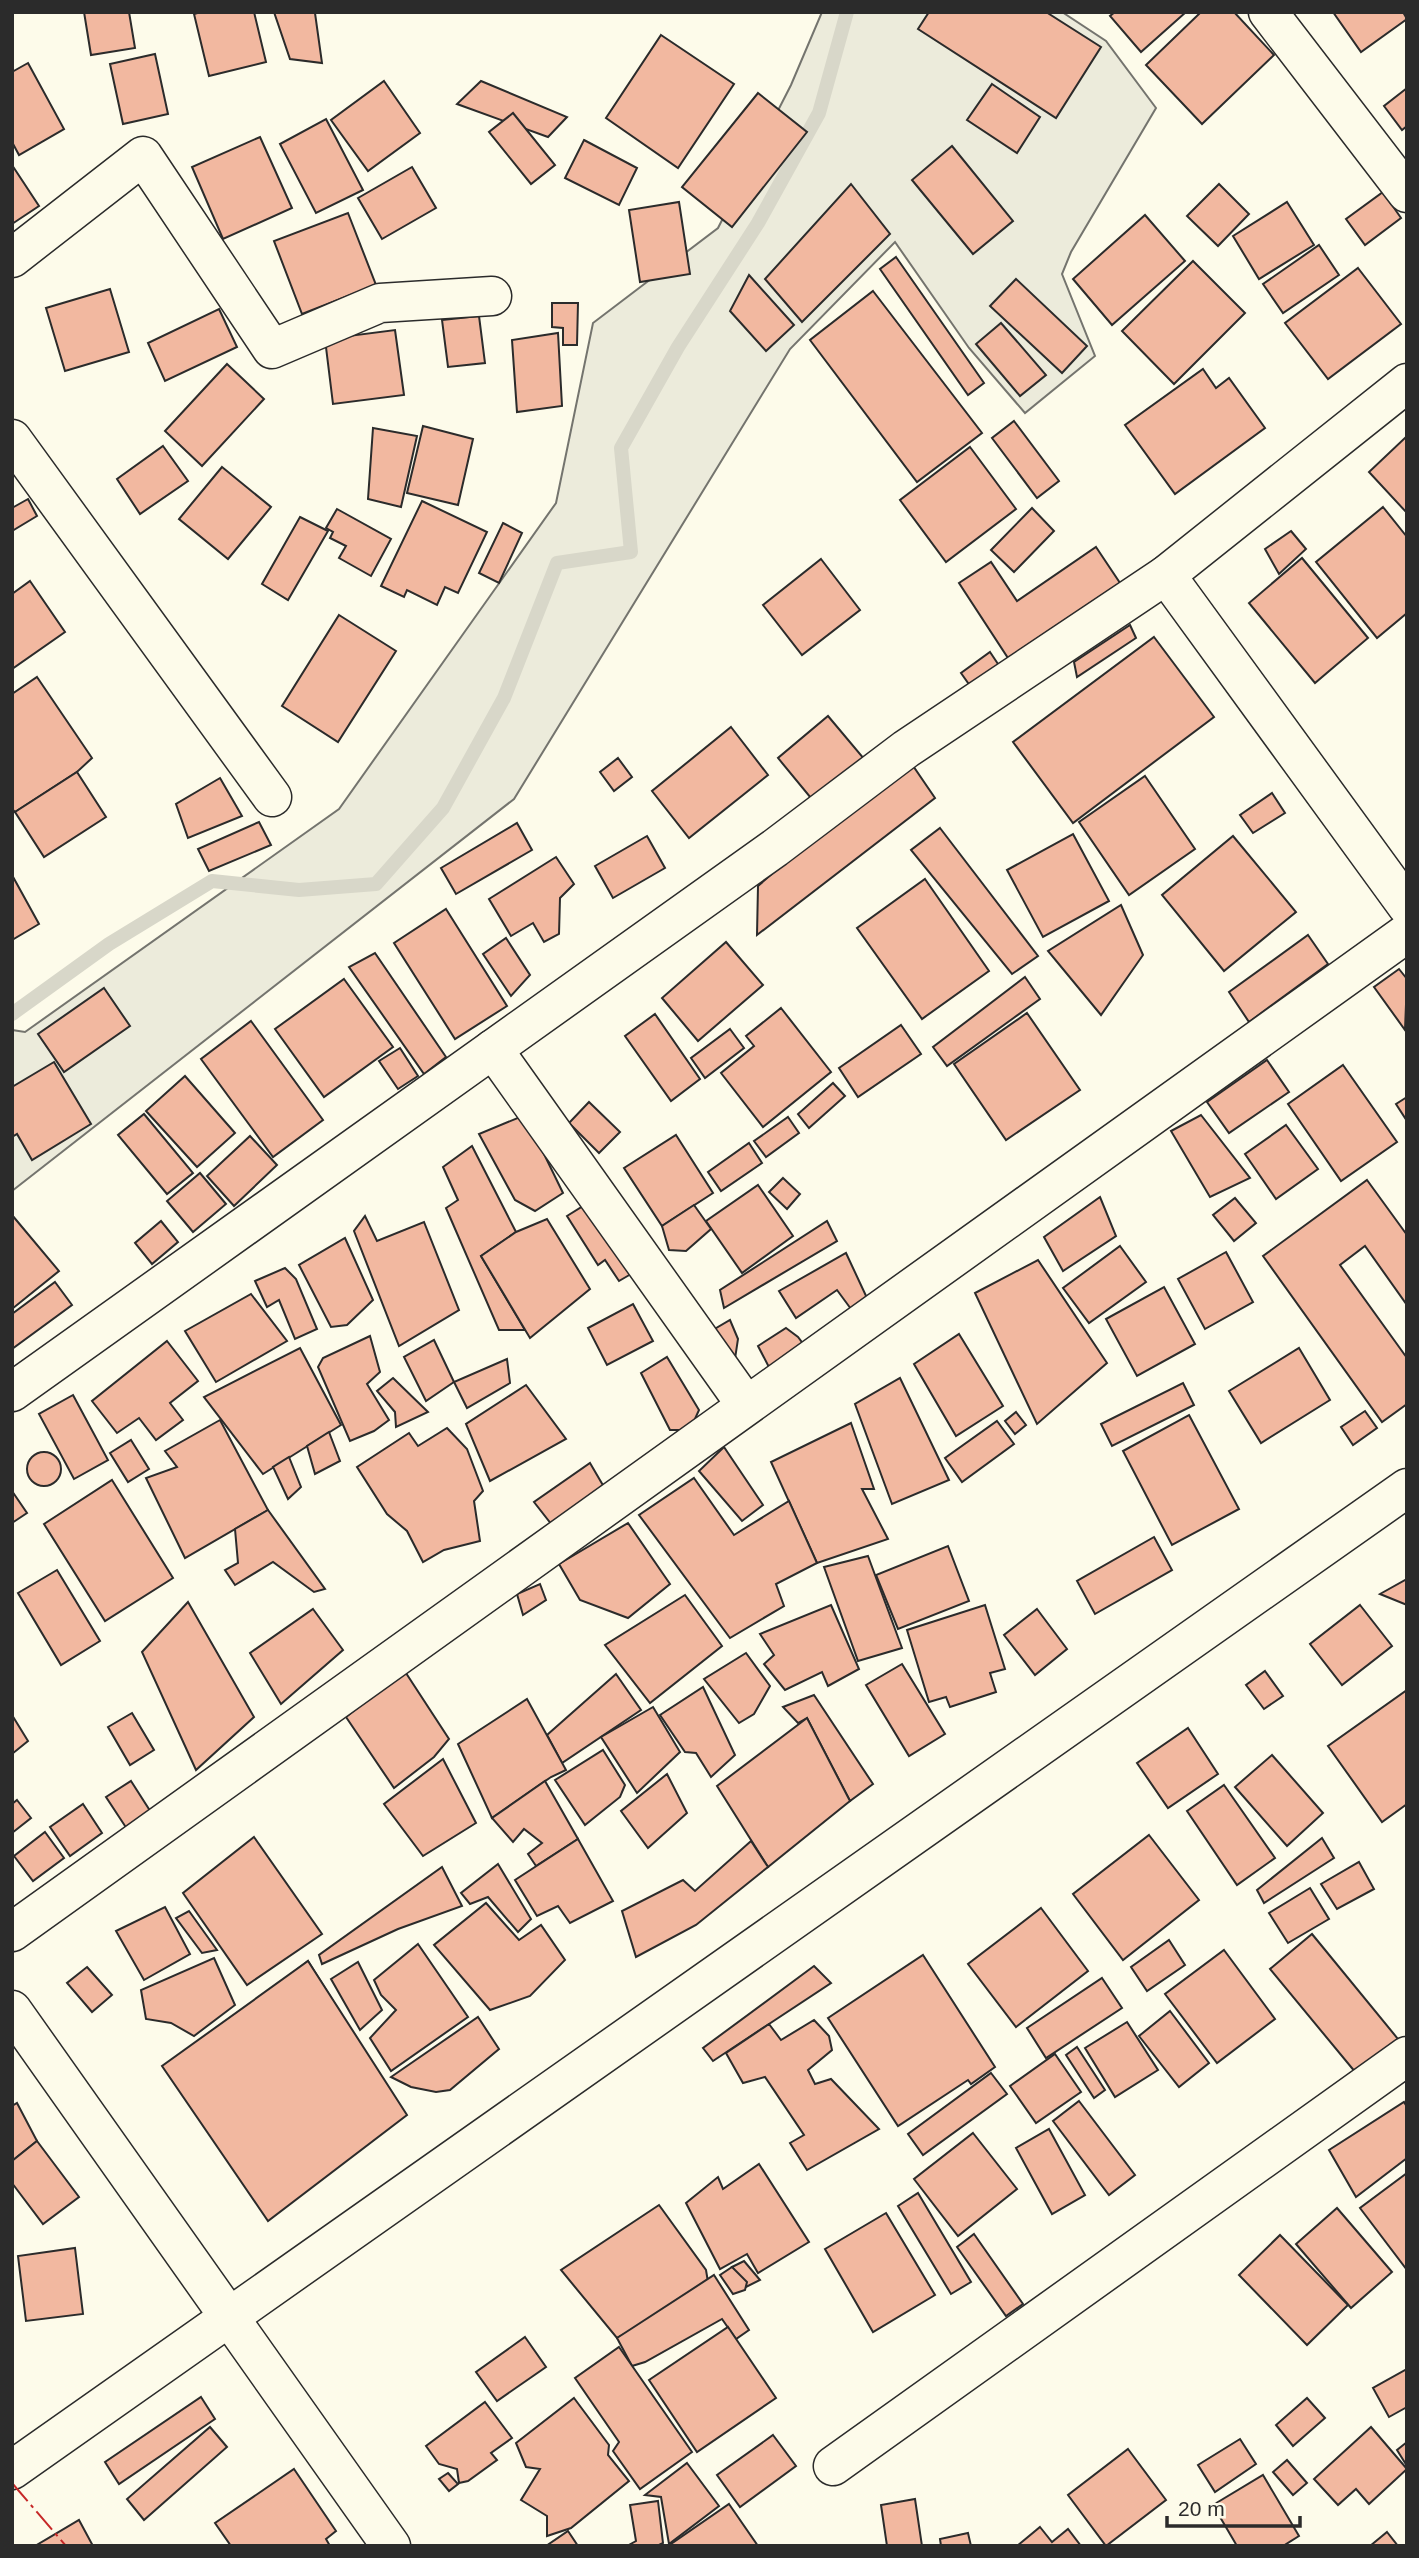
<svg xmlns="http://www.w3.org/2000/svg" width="1419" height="2558" font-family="Arial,sans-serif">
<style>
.green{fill:#ecebdb;stroke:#74746e;stroke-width:2}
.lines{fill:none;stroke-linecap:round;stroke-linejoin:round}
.stream{stroke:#d8d7c9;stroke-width:14}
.building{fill:#f2b8a0;stroke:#2b2b2b;stroke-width:2}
.minor-casing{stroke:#2b2b2b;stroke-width:41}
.minor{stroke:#fdfbea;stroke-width:38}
.power{stroke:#c62828;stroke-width:2;stroke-dasharray:24 5 3.5 5;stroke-linecap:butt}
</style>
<rect width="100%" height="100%" fill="#fdfbea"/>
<polygon class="green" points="822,12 1062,12 1106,41 1156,108 1071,252 1062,274 1095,356 1025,413 969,348 895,242 790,349 514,799 12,1191 12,1030 25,1032 339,809 556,503 593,323 718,228 791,85"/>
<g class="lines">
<polyline class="stream" points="12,1014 109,944 212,881 299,890 376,884 443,808 504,698 557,563 631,552 621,448 678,347 758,223 819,113 847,12"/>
</g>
<g class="building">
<polygon points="84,12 129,12 135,48 91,55"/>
<polygon points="201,12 254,12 266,62 209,76 194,14"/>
<polygon points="274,12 315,13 322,63 290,59"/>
<polygon points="929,12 1046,12 1101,47 1056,118 918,29"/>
<polygon points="1115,12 1186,12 1141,52 1110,16"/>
<polygon points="1201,12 1234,12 1274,55 1202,124 1146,65"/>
<polygon points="1333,12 1403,12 1407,19 1361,52"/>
<polygon points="661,35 734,84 678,168 606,118"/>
<polygon points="155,54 168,114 123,124 110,64"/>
<polygon points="28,63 64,129 19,155 12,142 12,72"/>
<polygon points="384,81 420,133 368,171 331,120"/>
<polygon points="481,81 567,117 548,137 457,104"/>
<polygon points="992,84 1040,117 1017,153 967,120"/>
<polygon points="1407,88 1407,126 1402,130 1384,106"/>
<polygon points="758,93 807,132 732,227 682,187"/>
<polygon points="513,113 555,165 531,184 489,132"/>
<polygon points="326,119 363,190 316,213 280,144"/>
<polygon points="260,137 292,208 223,239 192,167"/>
<polygon points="584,140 637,168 619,205 565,178"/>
<polygon points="952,146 1013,221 973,254 912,180"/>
<polygon points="12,165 39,206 12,224"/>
<polygon points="412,167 436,208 382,239 358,198"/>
<polygon points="851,184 890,234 802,322 765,279"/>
<polygon points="1219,184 1249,214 1218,246 1187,216"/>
<polygon points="1383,192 1401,218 1365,245 1346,219"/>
<polygon points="679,202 690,274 640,282 629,210"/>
<polygon points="1287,202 1314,245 1259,279 1233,236"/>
<polygon points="348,213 376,285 302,314 274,241"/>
<polygon points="1145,215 1185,261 1112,325 1073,279"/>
<polygon points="1319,245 1339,275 1283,313 1263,284"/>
<polygon points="896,257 984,383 968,395 880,269"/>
<polygon points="1193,261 1245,313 1174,384 1122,331"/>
<polygon points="1358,268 1401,324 1328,379 1285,323"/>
<polygon points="749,275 794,325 766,351 730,311"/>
<polygon points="1016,279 1087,346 1062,373 990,306"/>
<polygon points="110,289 129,352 65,371 46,308"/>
<polygon points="873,291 982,433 917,482 810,340"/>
<polygon points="552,303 578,303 577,345 563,345 563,328 552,327"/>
<polygon points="219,309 237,347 165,381 148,343"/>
<polygon points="479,316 485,363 448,367 442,320"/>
<polygon points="1001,323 1046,375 1020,396 976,344"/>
<polygon points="395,330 404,395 333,404 325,339"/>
<polygon points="558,333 562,406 517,412 512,340"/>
<polygon points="227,364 264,399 202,466 165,431"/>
<polygon points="1203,369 1216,388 1229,378 1265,428 1175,494 1125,425"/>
<polygon points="1014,421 1059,481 1037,498 992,438"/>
<polygon points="423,426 473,439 458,505 407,493"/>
<polygon points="373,428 417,436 401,507 368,499"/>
<polygon points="1407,436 1407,513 1369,472"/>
<polygon points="163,446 188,481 140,514 117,479"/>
<polygon points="970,447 1016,509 946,562 900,500"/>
<polygon points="222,467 271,507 228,559 179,519"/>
<polygon points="28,499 37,516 12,531 12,508"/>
<polygon points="422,501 487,532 458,593 445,587 437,605 407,590 404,597 381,586"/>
<polygon points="1383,507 1407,537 1407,613 1377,638 1316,562"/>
<polygon points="1032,508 1054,531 1014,572 991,550"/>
<polygon points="337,509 391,539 371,576 339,558 346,546 330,538 333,532 326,528"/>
<polygon points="300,517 328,531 288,600 262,584"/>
<polygon points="503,523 522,533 499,583 479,573"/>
<polygon points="1291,531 1306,549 1279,574 1265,549"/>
<polygon points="1096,547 1120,583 1008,658 959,583 991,562 1017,601"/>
<polygon points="1302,558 1368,638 1315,683 1249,603"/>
<polygon points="821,559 860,610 802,655 763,605"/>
<polygon points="30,581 65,632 12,669 12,594"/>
<polygon points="339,615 396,651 338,742 282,706"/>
<polygon points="1130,625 1136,638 1077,677 1074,662"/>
<polygon points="1154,637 1214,717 1073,823 1013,742"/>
<polygon points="990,652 1006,676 978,697 961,673"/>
<polygon points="37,677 92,758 77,772 15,812 12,809 12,694"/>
<polygon points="828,716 870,766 820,809 778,758"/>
<polygon points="731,727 768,775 689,838 652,791"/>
<polygon points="907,757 935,798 757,935 758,886"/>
<polygon points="618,758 632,777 614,791 600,772"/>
<polygon points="77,772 106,817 44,857 15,812"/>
<polygon points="1145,776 1195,849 1129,895 1079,822"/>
<polygon points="220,778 242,816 188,838 176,804"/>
<polygon points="1272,793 1285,813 1253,833 1240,815"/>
<polygon points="259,822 271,845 209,871 198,849"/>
<polygon points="517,823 532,850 456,894 441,868"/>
<polygon points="940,828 1038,956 1012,974 911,850"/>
<polygon points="1073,834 1109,901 1043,937 1007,870"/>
<polygon points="647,836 665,868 613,898 595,866"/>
<polygon points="1233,836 1296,912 1224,971 1162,895"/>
<polygon points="556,857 574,884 560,898 559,934 544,942 533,923 511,936 489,899"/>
<polygon points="12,875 39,924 12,940"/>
<polygon points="925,879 989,971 922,1019 857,928"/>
<polygon points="1121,905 1143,955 1101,1015 1048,951"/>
<polygon points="446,909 507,1006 455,1039 394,943"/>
<polygon points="1308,935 1328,964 1249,1022 1229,992"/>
<polygon points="506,938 530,975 511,996 483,954"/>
<polygon points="726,942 763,985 698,1041 662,998"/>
<polygon points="375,953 446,1057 424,1074 349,967"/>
<polygon points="1399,969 1407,979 1405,1030 1374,987"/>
<polygon points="1025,977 1040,999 947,1066 933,1047"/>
<polygon points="344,979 393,1047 324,1097 275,1029"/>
<polygon points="104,988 130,1026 64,1072 38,1034"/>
<polygon points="781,1008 831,1072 763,1127 721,1073 754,1046 746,1036"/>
<polygon points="1027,1013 1080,1090 1006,1140 954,1064"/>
<polygon points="655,1014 700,1079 671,1101 625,1036"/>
<polygon points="251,1021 323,1120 273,1157 201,1059"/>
<polygon points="901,1025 921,1054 858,1097 839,1068"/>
<polygon points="730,1029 744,1048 705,1078 691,1058"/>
<polygon points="400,1048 418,1076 398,1089 379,1061"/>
<polygon points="1267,1060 1289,1092 1229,1133 1207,1102"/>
<polygon points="54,1062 91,1124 32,1160 17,1134 12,1137 12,1087"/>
<polygon points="1343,1065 1397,1142 1341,1181 1288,1104"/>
<polygon points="185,1076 235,1133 197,1167 146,1111"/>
<polygon points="833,1083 845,1096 809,1128 798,1114"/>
<polygon points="1407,1097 1407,1121 1396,1104"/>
<polygon points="589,1102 620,1132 599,1153 569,1123"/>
<polygon points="144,1114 193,1173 167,1194 118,1135"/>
<polygon points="525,1115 563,1193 535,1211 515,1200 479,1134"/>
<polygon points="1201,1115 1250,1178 1210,1197 1171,1131"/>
<polygon points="788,1117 799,1133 766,1157 754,1141"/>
<polygon points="1286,1125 1318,1169 1276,1199 1245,1154"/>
<polygon points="676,1135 713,1193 662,1226 624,1168"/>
<polygon points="250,1136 277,1165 234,1206 207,1176"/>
<polygon points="749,1143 762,1163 721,1191 708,1172"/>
<polygon points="472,1146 516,1232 481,1256 525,1330 499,1330 446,1208 458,1200 443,1167"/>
<polygon points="200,1173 226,1204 193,1232 167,1201"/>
<polygon points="783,1178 800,1194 787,1209 769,1192"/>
<polygon points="1367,1180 1407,1235 1407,1305 1365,1246 1340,1265 1407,1358 1407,1404 1382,1422 1263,1256"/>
<polygon points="758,1185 793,1236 742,1273 706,1221"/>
<polygon points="1100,1197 1116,1236 1063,1271 1044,1237"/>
<polygon points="1235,1198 1256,1223 1234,1241 1213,1215"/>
<polygon points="588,1203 631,1274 619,1281 605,1260 598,1265 567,1216"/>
<polygon points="694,1205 711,1229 686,1251 669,1250 662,1226"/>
<polygon points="12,1215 59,1271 12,1309"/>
<polygon points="365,1216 377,1241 424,1222 459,1310 399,1346 354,1231"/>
<polygon points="547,1219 590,1289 530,1338 481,1256 516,1232"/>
<polygon points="161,1221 178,1242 152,1264 135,1243"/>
<polygon points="827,1221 837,1241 724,1308 720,1290"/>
<polygon points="345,1238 373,1300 347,1325 331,1327 299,1265"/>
<polygon points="1120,1246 1146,1282 1089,1323 1063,1288"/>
<polygon points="1226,1252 1253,1302 1205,1329 1178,1279"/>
<polygon points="846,1253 867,1298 851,1309 837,1290 796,1318 779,1291"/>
<polygon points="1038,1260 1107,1363 1037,1424 975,1293"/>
<polygon points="285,1268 296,1279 317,1329 295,1339 279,1300 267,1307 255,1281"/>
<polygon points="55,1282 72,1305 12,1349 12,1314"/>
<polygon points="1164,1287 1195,1344 1137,1376 1106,1319"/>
<polygon points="251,1294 287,1341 216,1382 185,1331"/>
<polygon points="633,1304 653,1341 607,1365 588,1328"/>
<polygon points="730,1320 738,1339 733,1372 706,1334"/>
<polygon points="786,1328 798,1337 807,1349 771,1371 758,1346"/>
<polygon points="959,1334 1003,1406 956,1436 914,1364"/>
<polygon points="370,1336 380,1372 367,1384 389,1420 374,1431 350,1441 318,1367 323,1358"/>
<polygon points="434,1340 454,1382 426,1401 404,1357"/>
<polygon points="167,1341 198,1381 170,1403 183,1420 156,1440 139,1418 117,1433 92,1401"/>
<polygon points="300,1348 341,1425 263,1474 204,1397"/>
<polygon points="1299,1348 1330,1400 1261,1443 1229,1391"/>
<polygon points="667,1357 699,1410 690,1430 670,1430 641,1373"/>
<polygon points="507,1359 510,1383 467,1408 454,1382"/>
<polygon points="393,1378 428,1412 396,1427 395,1412 377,1391"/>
<polygon points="900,1378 949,1480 892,1504 855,1404"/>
<polygon points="1183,1383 1194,1405 1112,1446 1101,1424"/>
<polygon points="526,1385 566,1439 490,1481 466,1424"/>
<polygon points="73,1395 108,1460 74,1479 39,1414"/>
<polygon points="1365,1411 1377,1428 1353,1445 1341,1427"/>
<polygon points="1016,1412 1026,1425 1015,1434 1005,1421"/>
<polygon points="1189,1415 1239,1509 1172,1545 1123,1451"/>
<polygon points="220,1420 268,1510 185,1558 146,1478 177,1467 165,1451"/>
<polygon points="997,1421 1014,1444 962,1482 945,1458"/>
<polygon points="851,1423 874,1489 862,1489 888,1539 817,1563 771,1462"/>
<polygon points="447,1428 467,1449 483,1491 474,1501 480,1541 444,1550 423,1562 407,1531 387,1514 357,1467 409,1433 418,1446"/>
<polygon points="329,1432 340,1461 315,1474 307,1446"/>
<polygon points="131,1440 149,1469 128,1482 110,1453"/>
<polygon points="724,1447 763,1505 742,1521 699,1471"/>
<circle cx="44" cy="1469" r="17"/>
<polygon points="289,1457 301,1487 288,1499 273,1467"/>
<polygon points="590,1463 604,1487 552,1525 534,1502"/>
<polygon points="694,1478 734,1535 789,1501 817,1563 776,1584 784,1606 730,1638 639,1515"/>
<polygon points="112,1480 173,1578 105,1621 44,1524"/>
<polygon points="12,1491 27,1513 12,1523"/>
<polygon points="268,1510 325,1589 314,1592 273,1562 235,1585 225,1570 238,1563 235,1529"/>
<polygon points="628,1523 670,1584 628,1618 580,1600 559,1564"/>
<polygon points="1154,1537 1172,1570 1095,1614 1077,1581"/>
<polygon points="948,1546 969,1601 898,1629 876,1575"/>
<polygon points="868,1556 902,1648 858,1661 824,1567"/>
<polygon points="57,1570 100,1641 61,1665 18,1593"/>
<polygon points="1407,1579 1407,1605 1380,1594"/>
<polygon points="540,1584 546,1600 523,1615 517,1594"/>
<polygon points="685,1595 722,1646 650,1703 605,1645"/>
<polygon points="188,1602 254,1717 196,1770 142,1652"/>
<polygon points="831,1605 859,1669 828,1686 822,1672 785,1690 764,1664 774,1655 760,1634"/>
<polygon points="985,1605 1005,1669 990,1673 996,1692 950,1707 946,1697 929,1702 907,1630"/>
<polygon points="1360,1605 1392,1646 1342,1685 1310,1644"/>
<polygon points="313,1609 343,1650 281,1704 250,1653"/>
<polygon points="1037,1609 1067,1649 1035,1675 1004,1635"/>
<polygon points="746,1653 770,1686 754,1714 739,1723 704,1679"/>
<polygon points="902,1664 945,1734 909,1756 866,1685"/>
<polygon points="404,1670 449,1739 434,1757 394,1788 346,1717"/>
<polygon points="1265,1671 1283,1696 1264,1709 1246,1685"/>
<polygon points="616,1674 641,1710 562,1763 547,1735"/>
<polygon points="703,1687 735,1755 711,1777 696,1753 685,1752 660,1715"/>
<polygon points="1407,1690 1407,1804 1382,1822 1328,1746"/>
<polygon points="814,1695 873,1784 850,1801 807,1718 798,1723 783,1707"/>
<polygon points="527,1699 566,1770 551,1777 492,1818 458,1744"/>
<polygon points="653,1707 680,1752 637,1793 601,1737"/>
<polygon points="132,1713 154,1750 130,1765 108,1727"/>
<polygon points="12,1715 28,1741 12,1754"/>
<polygon points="807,1718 850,1801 768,1867 717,1786"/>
<polygon points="1188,1728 1218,1774 1168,1808 1137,1763"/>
<polygon points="603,1750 625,1785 620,1797 585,1825 555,1780"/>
<polygon points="1272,1755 1323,1813 1287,1846 1235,1787"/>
<polygon points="443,1759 476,1823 423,1856 384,1804"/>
<polygon points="667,1774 687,1813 648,1848 621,1811"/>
<polygon points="131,1781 154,1817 129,1832 106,1797"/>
<polygon points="545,1781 578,1839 536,1866 528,1854 542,1843 524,1829 513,1842 492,1818"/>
<polygon points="1224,1785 1275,1858 1237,1885 1187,1811"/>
<polygon points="17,1800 31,1818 12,1833 12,1804"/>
<polygon points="83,1804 102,1833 70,1856 50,1827"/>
<polygon points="45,1832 64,1858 33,1881 14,1856"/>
<polygon points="1149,1835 1199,1900 1123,1960 1073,1894"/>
<polygon points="254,1837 322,1934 247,1985 183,1893"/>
<polygon points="1322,1838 1334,1858 1264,1903 1257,1890"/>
<polygon points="578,1839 613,1901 570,1923 558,1906 537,1916 515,1880"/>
<polygon points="751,1841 768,1867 696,1925 636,1957 622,1911 683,1880 695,1891"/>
<polygon points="1359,1862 1374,1889 1337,1909 1321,1884"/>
<polygon points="498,1864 531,1919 518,1932 488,1897 470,1904 461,1893"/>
<polygon points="442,1867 462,1906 398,1929 322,1964 319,1955"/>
<polygon points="1310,1888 1329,1919 1288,1943 1269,1913"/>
<polygon points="486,1903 519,1940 541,1925 565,1960 530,1996 490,2010 434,1945"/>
<polygon points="165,1907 190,1954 144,1980 116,1931"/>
<polygon points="1041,1908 1088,1971 1016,2027 968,1964"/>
<polygon points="189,1911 217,1950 202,1953 176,1918"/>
<polygon points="1312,1934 1398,2039 1356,2073 1270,1969"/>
<polygon points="1169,1940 1185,1965 1147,1991 1131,1967"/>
<polygon points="418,1944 468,2017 391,2071 370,2038 396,2010 381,1995 374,1980"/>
<polygon points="1224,1950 1275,2019 1217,2063 1165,1994"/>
<polygon points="923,1955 995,2067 971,2084 968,2080 898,2126 828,2018"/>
<polygon points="214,1958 235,2005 194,2036 171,2023 146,2019 141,1990"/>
<polygon points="308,1961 355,2036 276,2097 226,2025"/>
<polygon points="308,1961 407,2115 268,2221 162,2066"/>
<polygon points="358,1962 382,2010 360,2030 331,1979"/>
<polygon points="814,1966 831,1983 713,2061 703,2048"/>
<polygon points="87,1967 112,1995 92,2012 67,1983"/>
<polygon points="1102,1978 1122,2008 1046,2058 1027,2028"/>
<polygon points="1170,2011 1209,2063 1179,2087 1139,2036"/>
<polygon points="478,2017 499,2049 450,2090 436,2092 411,2087 391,2077"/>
<polygon points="814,2020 829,2036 832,2050 808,2070 815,2084 831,2079 879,2129 807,2170 790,2143 804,2135 765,2077 743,2083 726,2053 769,2024 781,2040"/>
<polygon points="1127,2022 1158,2070 1115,2097 1085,2048"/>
<polygon points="1077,2047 1105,2090 1094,2098 1066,2055"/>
<polygon points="1055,2054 1081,2092 1036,2123 1010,2086"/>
<polygon points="991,2073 1007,2094 923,2155 908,2134"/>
<polygon points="1079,2101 1135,2175 1109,2195 1053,2121"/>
<polygon points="1404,2102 1407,2107 1407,2158 1356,2197 1329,2150"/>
<polygon points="17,2103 37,2141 12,2161 12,2106"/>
<polygon points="1049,2129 1085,2195 1052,2214 1016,2148"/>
<polygon points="973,2133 1017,2189 958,2236 914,2179"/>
<polygon points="37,2141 79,2197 43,2224 12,2183 12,2161"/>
<polygon points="759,2164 809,2242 758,2273 747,2254 720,2269 686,2203 718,2177 723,2189"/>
<polygon points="1407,2173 1407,2270 1360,2208"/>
<polygon points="918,2193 971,2282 951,2294 898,2206"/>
<polygon points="659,2205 706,2270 708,2282 669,2310 617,2338 561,2270"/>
<polygon points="1337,2208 1392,2272 1351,2308 1296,2244"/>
<polygon points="886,2213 935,2295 873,2332 825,2249"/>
<polygon points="974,2234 1023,2304 1006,2316 957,2247"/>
<polygon points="1280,2235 1348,2305 1307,2345 1239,2275"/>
<polygon points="75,2248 83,2314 26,2321 18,2256"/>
<polygon points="744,2261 760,2280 746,2287 732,2267"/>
<polygon points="732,2267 747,2282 745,2290 733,2294 720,2275"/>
<polygon points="714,2275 749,2330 736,2339 722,2319 645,2362 632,2366 617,2338"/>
<polygon points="728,2327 776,2398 697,2452 649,2380"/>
<polygon points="525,2337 546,2367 497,2401 476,2372"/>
<polygon points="619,2347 692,2452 640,2489 613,2451 619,2442 575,2378"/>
<polygon points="1407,2369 1407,2407 1389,2417 1373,2388"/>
<polygon points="201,2397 215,2419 119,2484 105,2462"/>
<polygon points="574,2398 609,2445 608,2455 629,2481 571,2528 547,2536 547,2516 521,2500 540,2469 526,2467 516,2443"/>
<polygon points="1307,2398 1325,2418 1293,2446 1276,2425"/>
<polygon points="485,2402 512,2438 491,2453 497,2460 468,2481 459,2483 457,2469 439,2464 426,2446"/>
<polygon points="210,2427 227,2447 144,2520 127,2499"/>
<polygon points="1371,2427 1407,2469 1369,2504 1356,2489 1338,2505 1314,2479"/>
<polygon points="773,2435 796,2466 740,2507 717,2475"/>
<polygon points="1240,2439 1256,2464 1215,2492 1198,2465"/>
<polygon points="1407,2442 1407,2466 1397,2450"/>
<polygon points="1128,2449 1166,2500 1106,2546 1068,2495"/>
<polygon points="1287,2460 1307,2483 1293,2495 1273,2472"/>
<polygon points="687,2463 719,2506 669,2544 661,2497 645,2495"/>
<polygon points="294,2469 336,2531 326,2539 330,2546 231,2546 215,2523"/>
<polygon points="448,2473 458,2484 449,2491 439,2479"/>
<polygon points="1263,2475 1299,2536 1283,2546 1237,2546 1213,2505"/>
<polygon points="915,2499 922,2546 887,2546 881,2505"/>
<polygon points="658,2501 663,2543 657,2546 627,2546 636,2541 630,2505"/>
<polygon points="729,2504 758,2546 668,2546"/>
<polygon points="79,2520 93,2546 35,2546"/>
<polygon points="1040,2527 1052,2542 1068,2529 1081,2546 1017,2546"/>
<polygon points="568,2531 578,2546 546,2546"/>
<polygon points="1387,2532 1398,2546 1370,2546"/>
<polygon points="968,2533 971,2546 941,2546 940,2539"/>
</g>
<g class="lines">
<g class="minor-casing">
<g id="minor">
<polyline points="1268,12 1407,193"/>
<polyline points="12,258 143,156 272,349 380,303 492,296"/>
<polyline points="12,439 272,797"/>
<polyline points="1166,575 1407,906"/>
<polyline points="493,1049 746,1405"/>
<polyline points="12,1392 775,848 906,749 1166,575 1407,383"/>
<polyline points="12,1932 1407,933"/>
<polyline points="12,2010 391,2546"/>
<polyline points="833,2466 1407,2056"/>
<polyline points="12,2470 1407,1488"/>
</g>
</g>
<use href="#minor" class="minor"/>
<polyline class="power" points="12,2483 66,2546"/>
</g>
<rect width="1419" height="2558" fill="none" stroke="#2b2b2b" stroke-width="28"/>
<path d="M1167 2516v10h133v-10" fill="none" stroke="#2b2b2b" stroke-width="3.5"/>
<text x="1178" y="2516" font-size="21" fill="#2b2b2b" stroke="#fdfbea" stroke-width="5" paint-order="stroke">20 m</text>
</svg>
